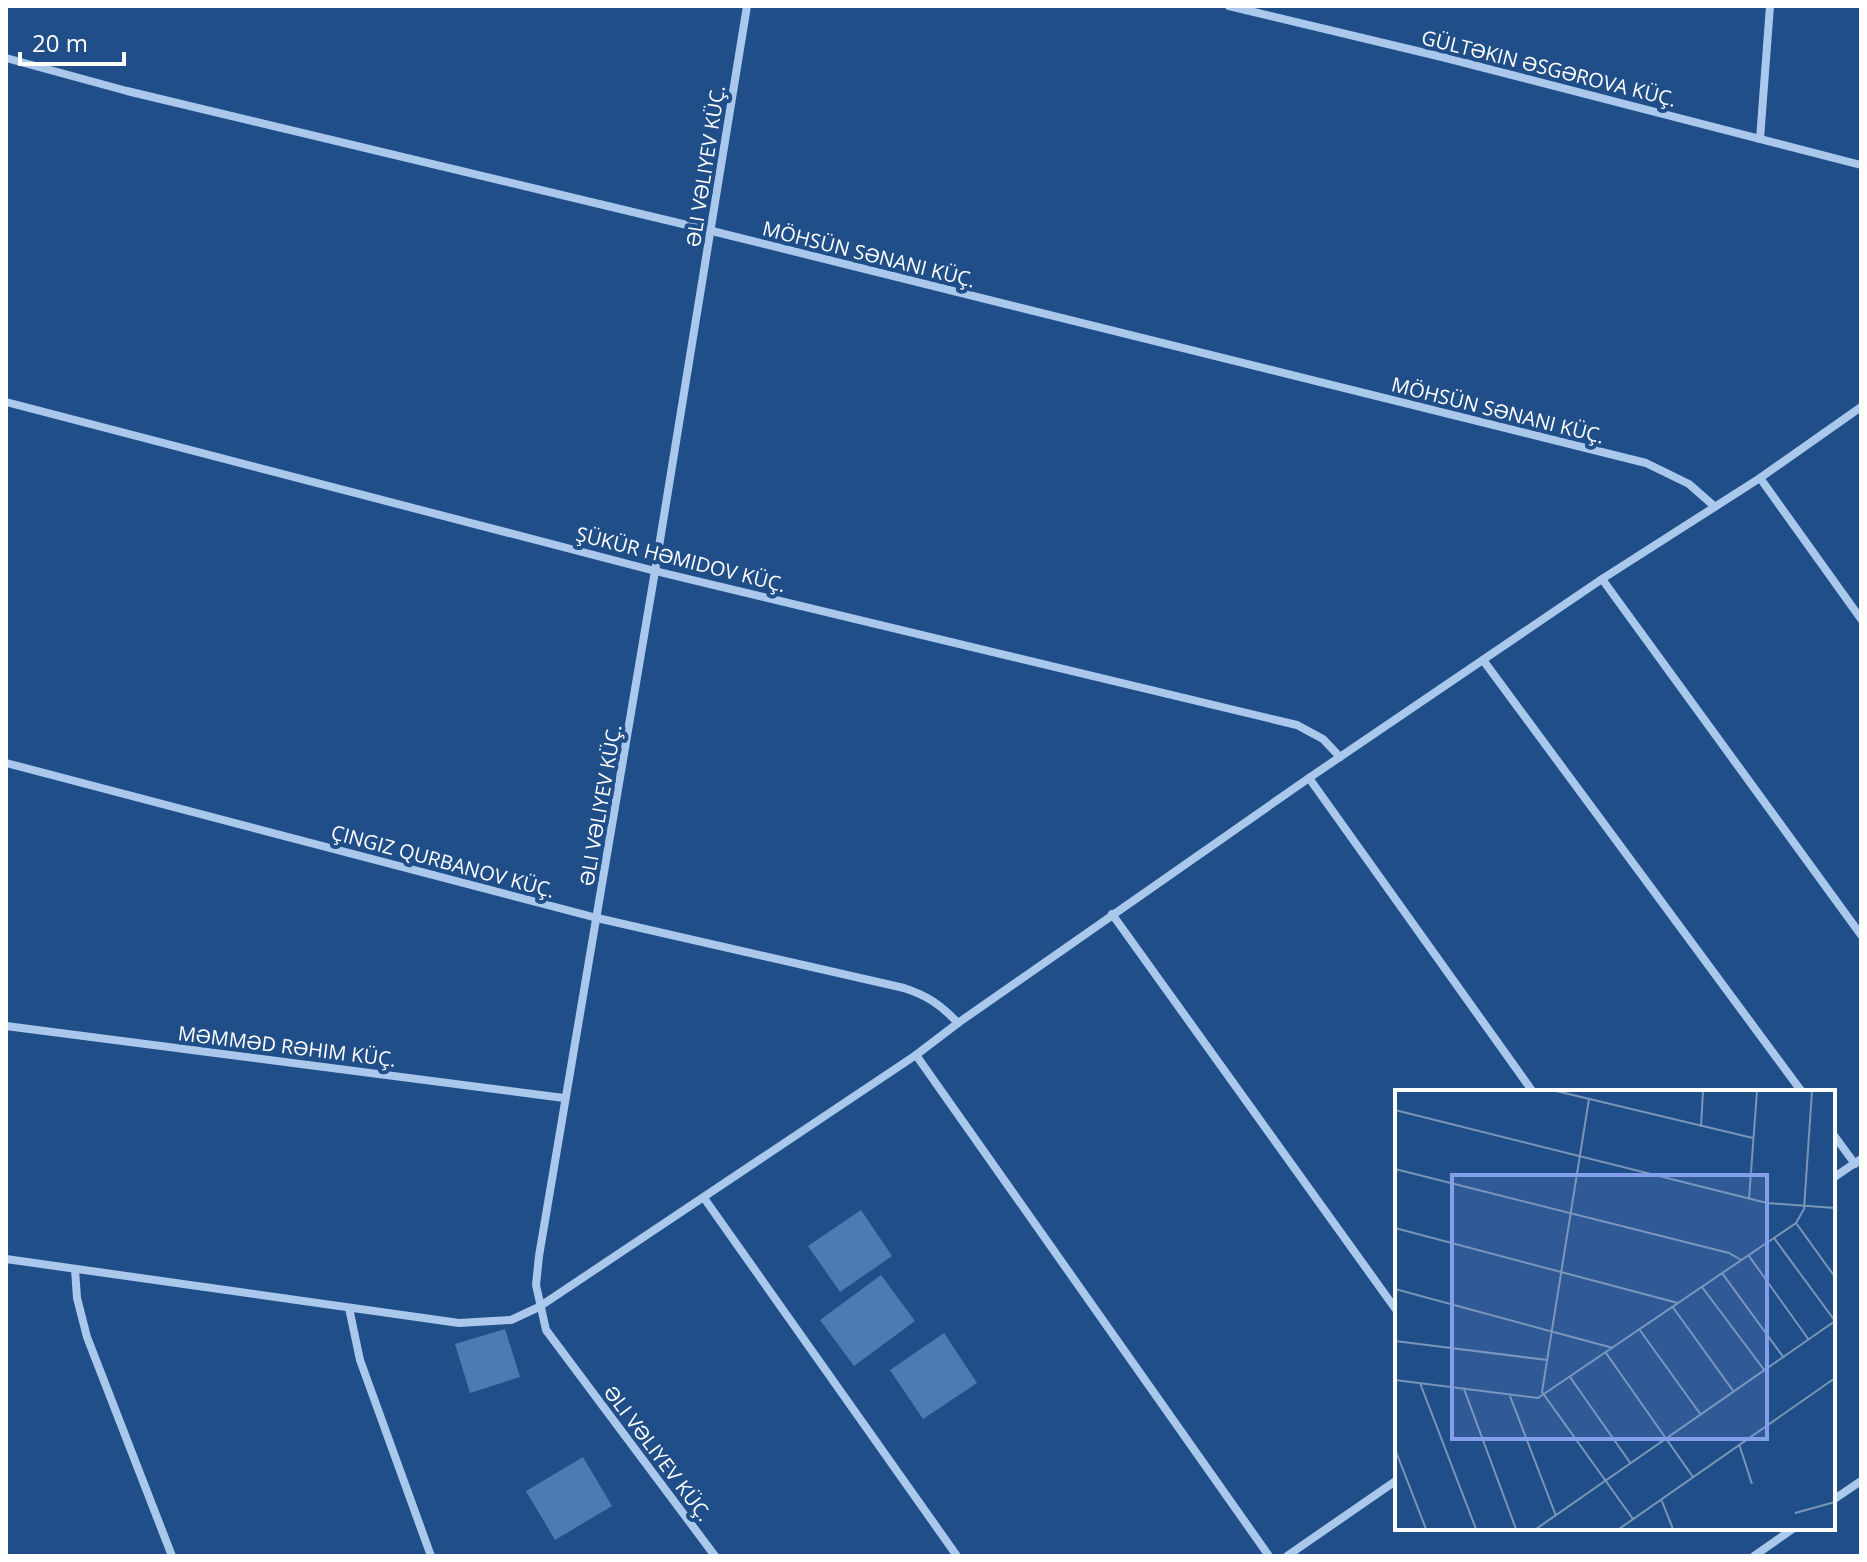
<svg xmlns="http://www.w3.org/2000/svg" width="1867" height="1562" font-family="'Open Sans',sans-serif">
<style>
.building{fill:#4c7bb2}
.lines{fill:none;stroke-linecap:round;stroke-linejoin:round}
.street{stroke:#aac8eb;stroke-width:8}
.labels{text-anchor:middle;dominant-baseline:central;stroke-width:8;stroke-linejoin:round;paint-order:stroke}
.street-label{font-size:20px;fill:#fff;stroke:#204e88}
.inset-road{fill:none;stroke:#7995b8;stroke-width:2}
.view{fill:#839eea;fill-opacity:0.15;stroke:#839eea;stroke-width:4}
.inset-edge{fill:none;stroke:#fff;stroke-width:4}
</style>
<rect width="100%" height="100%" fill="#204e88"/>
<g class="building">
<polygon points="861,1210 892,1256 840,1292 808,1246"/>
<polygon points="881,1275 915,1321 854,1366 820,1320"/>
<polygon points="505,1329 520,1377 470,1393 455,1344"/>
<polygon points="944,1333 977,1383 923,1419 890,1370"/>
<polygon points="583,1457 612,1506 555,1540 526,1491"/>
</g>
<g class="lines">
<g class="street">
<polyline points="1229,6 1442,57 1861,165"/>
<polyline points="6,58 127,91 712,231 1646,463 1689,484 1714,506"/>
<polyline points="1760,139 1770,6"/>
<polyline points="6,402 655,571 1297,725 1323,739 1340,757"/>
<polyline points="1760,478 1861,619"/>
<polyline points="1602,579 1861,935"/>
<polyline points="1483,660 1802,1092"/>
<path d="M 6,763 L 597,918 L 904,988 C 928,996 941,1005 958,1023"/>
<polyline points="1309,778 1533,1092"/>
<polyline points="1112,914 1397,1311"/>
<polyline points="6,1026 564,1098"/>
<polyline points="916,1055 1269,1556"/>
<polyline points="1833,1134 1855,1164"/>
<polyline points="1833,1178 1861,1159"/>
<polyline points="704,1198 957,1556"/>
<polyline points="6,1259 459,1323 511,1320 539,1307 916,1055 958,1023 1309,778 1602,579 1760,478 1861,407"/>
<polyline points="75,1269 77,1298 87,1337 172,1556"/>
<polyline points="349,1308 360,1360 431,1556"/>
<polyline points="1833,1500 1861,1481"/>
<polyline points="715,1556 546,1330 536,1285 539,1256 655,571 747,6"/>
<polyline points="1287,1556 1397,1480"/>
<polyline points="1754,1556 1794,1528"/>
</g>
</g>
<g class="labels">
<g class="street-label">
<text transform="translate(1549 68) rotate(14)">GÜLTƏKIN ƏSGƏROVA KÜÇ.</text>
<text transform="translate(705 166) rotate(-81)">ƏLI VƏLIYEV KÜÇ.</text>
<text transform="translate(869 254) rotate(14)">MÖHSÜN SƏNANI KÜÇ.</text>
<text transform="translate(1498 410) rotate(14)">MÖHSÜN SƏNANI KÜÇ.</text>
<text transform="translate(681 559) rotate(14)">ŞÜKÜR HƏMIDOV KÜÇ.</text>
<text transform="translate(600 805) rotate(-80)">ƏLI VƏLIYEV KÜÇ.</text>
<text transform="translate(443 861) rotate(15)">ÇINGIZ QURBANOV KÜÇ.</text>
<text transform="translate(287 1046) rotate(7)">MƏMMƏD RƏHIM KÜÇ.</text>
<text transform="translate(658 1453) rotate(53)">ƏLI VƏLIYEV KÜÇ.</text>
</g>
</g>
<g transform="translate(1395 1090)">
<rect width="440" height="440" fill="#204e88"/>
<path class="inset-road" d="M 161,1 L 358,48M 194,9 L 147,302 L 238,429M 0,20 L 372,113 L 440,118M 306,37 L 308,1M 0,79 L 334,163 L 346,170M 354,109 L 362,1M 401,133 L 440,187M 0,138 L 283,213M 354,166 L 414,250M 327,183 L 389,268M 307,197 L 370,281M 0,199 L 218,258M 277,216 L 339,302M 244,239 L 306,325M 0,251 L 152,270M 211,263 L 298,387M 175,287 L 236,374M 0,290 L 143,308 L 401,133 L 409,119 L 417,1M 25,293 L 81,439M 69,299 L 121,439M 115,306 L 161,426M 344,354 L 357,394M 0,359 L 31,439M 266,409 L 278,439M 400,423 L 440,412M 141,439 L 440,231 L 379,148M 224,439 L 440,288"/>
<path class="view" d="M 57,85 L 372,85 L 372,349 L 57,349 Z"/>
<rect width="440" height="440" class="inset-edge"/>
</g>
<rect width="1867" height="1562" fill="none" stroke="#ffffff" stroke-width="16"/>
<path d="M20 52v12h104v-12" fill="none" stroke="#ffffff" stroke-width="4"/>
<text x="32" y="52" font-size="24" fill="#ffffff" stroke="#204e88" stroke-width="6" paint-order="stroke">20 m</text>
</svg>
